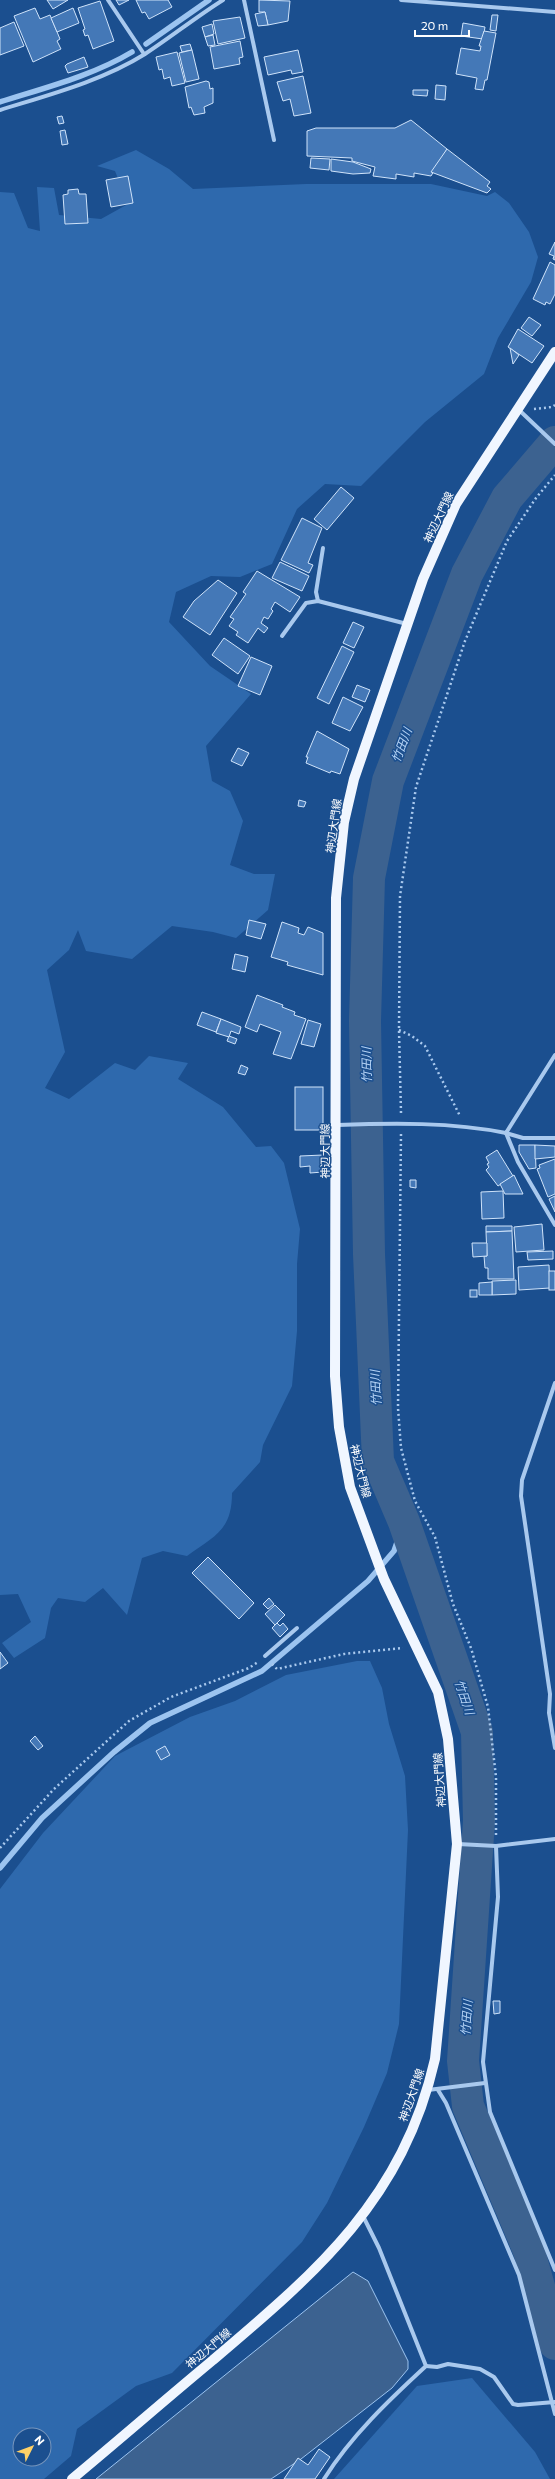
<svg xmlns="http://www.w3.org/2000/svg" width="555" height="2479" font-family="Commissioner,'Noto Sans JP',sans-serif">
<style>
.green{fill:#2e69ad;fill-rule:evenodd}
.water{fill:#3c6290;stroke:#9cc4f0}
.lines{fill:none;stroke-linecap:round;stroke-linejoin:round}
.stream{stroke:#9cc4f0;stroke-width:5.5}
.river{stroke:#3c6290;stroke-width:32}
.building{fill:#4478b7;stroke:#cfe3fa}
.path{stroke:#a9c9ee;stroke-width:2.5;stroke-dasharray:2 3;stroke-linecap:butt}
.street{stroke:#a9c9ee;stroke-width:4}
.primary{stroke:#f0f6ff;stroke-width:10}
.labels{text-anchor:middle;dominant-baseline:central;stroke-width:3;stroke-linejoin:round;paint-order:stroke}
.street-label{font-size:11px;fill:#fff;stroke:#1b4f8f}
.water-label{font-size:12px;font-style:italic;fill:#b5d3f5;stroke:#1b4f8f}
</style>
<rect width="100%" height="100%" fill="#1b4f8f"/>
<g class="green">
<path d="M 136,150 L 169,169 L 193,189 L 306,184 L 431,184 L 487,196 L 495,192 L 509,203 L 529,232 L 538,257 L 531,282 L 498,338 L 484,374 L 425,422 L 361,486 L 325,484 L 297,509 L 272,564 L 240,577 L 211,576 L 176,592 L 169,622 L 210,666 L 251,694 L 206,746 L 212,781 L 230,791 L 243,821 L 230,865 L 254,874 L 275,874 L 268,910 L 236,938 L 213,932 L 172,926 L 132,959 L 86,951 L 78,930 L 69,950 L 47,970 L 65,1052 L 45,1088 L 69,1099 L 115,1063 L 135,1070 L 149,1056 L 188,1063 L 178,1079 L 223,1107 L 256,1147 L 271,1146 L 284,1163 L 300,1229 L 297,1264 L 297,1331 L 292,1386 L 263,1445 L 260,1462 L 232,1493 C 232,1531 214,1536 187,1556 L 163,1551 L 142,1558 L 127,1615 L 103,1588 L 85,1602 L 58,1598 L 51,1608 L 45,1638 L 14,1658 L 2,1643 L 31,1622 L 18,1594 L 0,1595 L 0,192 L 14,193 L 28,228 L 40,231 L 37,187 L 54,188 L 59,215 L 101,219 L 128,204 L 115,171 L 97,166 Z"/>
<path d="M 357,1661 L 370,1661 L 382,1688 L 389,1724 L 405,1776 L 408,1830 L 399,2024 L 387,2073 L 364,2127 L 327,2203 L 302,2242 L 172,2373 L 136,2386 L 77,2429 L 71,2456 L 44,2479 L 0,2479 L 0,1889 L 43,1833 L 115,1756 L 190,1717 L 235,1701 L 286,1675 ZM 20,2435 L 44,2435 L 44,2459 L 20,2459 Z"/>
<polygon points="472,2378 535,2452 550,2479 334,2479 417,2386"/>
</g>
<polygon class="water" points="353,2272 368,2281 408,2361 408,2369 392,2388 301,2459 271,2479 96,2479"/>
<g class="lines">
<g class="stream">
<polyline points="146,44 209,0"/>
<path d="M 0,102 C 44,88 92,76 132,52"/>
<polyline points="0,1868 42,1818 114,1752 150,1723 262,1671 368,1581 394,1551 404,1522"/>
</g>
<polyline class="river" points="555,442 507,498 467,574 388,781 369,878 365,1021 369,1254 378,1461 404,1522 477,1732 479,1821 463,2061 468,2106 529,2251 555,2344"/>
</g>
<g class="building">
<polygon points="47,0 68,0 53,9"/>
<polygon points="116,0 129,0 119,5"/>
<polygon points="136,0 168,0 172,7 149,19 145,12 142,13"/>
<polygon points="259,0 290,1 288,21 268,25 265,12 259,12"/>
<polygon points="100,1 114,41 93,49 88,35 85,36 83,30 85,29 78,8"/>
<polygon points="35,8 40,19 50,15 60,39 57,41 61,49 33,62 14,16"/>
<polygon points="73,8 79,23 57,32 51,18"/>
<polygon points="265,12 268,25 258,26 255,14"/>
<polygon points="492,15 498,15 496,31 490,30"/>
<polygon points="240,17 245,38 218,44 213,21"/>
<polygon points="14,22 24,46 0,55 0,28"/>
<polygon points="463,23 485,27 483,39 461,36"/>
<polygon points="212,24 214,34 205,37 202,27"/>
<polygon points="484,31 496,33 487,80 485,80 483,90 475,89 477,78 456,74 461,48 480,51 481,46 479,46"/>
<polygon points="213,35 215,45 208,46 205,37"/>
<polygon points="240,41 243,57 239,58 240,64 214,69 210,47"/>
<polygon points="190,44 192,50 182,52 180,46"/>
<polygon points="192,50 199,79 186,82 179,53"/>
<polygon points="298,50 303,72 292,74 291,70 268,75 264,57"/>
<polygon points="177,52 185,83 172,86 170,77 164,79 162,69 159,70 156,57"/>
<polygon points="84,57 88,67 68,73 65,66 67,64"/>
<polygon points="303,76 311,113 294,116 290,99 283,101 277,82"/>
<polygon points="206,81 209,82 210,89 213,88 213,103 204,107 205,113 194,115 191,107 189,108 185,87"/>
<polygon points="436,85 446,86 445,100 435,99"/>
<polygon points="413,90 428,90 427,96 413,95"/>
<polygon points="62,116 64,123 59,124 57,117"/>
<polygon points="411,120 447,149 431,176 414,173 414,177 396,174 396,179 373,176 375,167 352,161 352,158 307,156 307,131 316,128 395,128"/>
<polygon points="65,130 68,144 62,145 60,131"/>
<polygon points="447,149 490,182 487,186 491,189 487,193 431,172"/>
<polygon points="311,158 330,159 329,170 310,168"/>
<polygon points="331,159 353,162 371,169 370,173 353,174 331,171"/>
<polygon points="128,176 133,203 111,207 106,180"/>
<polygon points="78,189 79,194 86,194 88,223 65,224 63,195 68,194 68,190"/>
<polygon points="555,242 555,260 553,259 554,256 549,254"/>
<polygon points="550,262 555,265 555,294 550,304 546,302 545,305 533,299"/>
<polygon points="529,317 541,325 532,336 521,328"/>
<polygon points="518,329 544,346 532,363 508,347"/>
<polygon points="510,348 519,355 513,364"/>
<polygon points="341,487 354,498 327,530 314,519"/>
<polygon points="302,518 322,528 308,563 313,565 309,573 281,560"/>
<polygon points="280,562 309,576 302,591 272,578"/>
<polygon points="257,571 300,597 290,612 275,602 271,609 273,611 268,619 264,617 261,623 268,628 264,633 258,628 248,643 236,635 238,632 229,626 234,619 230,617 246,594 243,592"/>
<polygon points="218,580 237,593 210,635 183,617 194,601"/>
<polygon points="353,622 364,627 354,648 343,643"/>
<polygon points="224,638 250,656 238,674 212,655"/>
<polygon points="342,646 354,652 329,704 317,698"/>
<polygon points="251,657 272,666 260,695 238,686"/>
<polygon points="357,685 370,690 365,702 352,697"/>
<polygon points="343,697 363,707 350,731 332,723"/>
<polygon points="317,731 349,749 340,774 331,771 330,773 306,763 308,757 306,757"/>
<polygon points="238,748 249,753 242,766 231,761"/>
<polygon points="299,800 306,802 304,807 298,806"/>
<polygon points="249,920 266,924 261,939 246,935"/>
<polygon points="282,922 299,928 298,933 304,935 308,927 323,933 323,975 287,965 288,962 271,957"/>
<polygon points="235,954 248,957 245,972 232,969"/>
<polygon points="257,995 283,1005 282,1007 295,1012 294,1015 306,1019 291,1059 273,1054 281,1032 260,1024 257,1032 245,1027"/>
<polygon points="202,1012 221,1019 216,1032 197,1025"/>
<polygon points="221,1019 241,1027 239,1034 231,1031 229,1037 216,1033"/>
<polygon points="308,1020 321,1024 314,1047 301,1044"/>
<polygon points="229,1036 237,1039 235,1044 227,1041"/>
<polygon points="241,1065 248,1068 245,1075 238,1073"/>
<rect x="295" y="1087" width="28" height="43"/>
<polygon points="519,1145 535,1145 536,1168 529,1169 519,1152"/>
<polygon points="535,1145 555,1146 555,1157 535,1159"/>
<polygon points="497,1150 513,1176 498,1186 486,1170 489,1167 487,1164 489,1163 486,1157"/>
<polygon points="323,1155 323,1172 310,1173 310,1166 300,1167 300,1156"/>
<polygon points="555,1159 555,1194 548,1197 537,1169 540,1168 539,1165"/>
<polygon points="514,1175 523,1194 505,1194 500,1184"/>
<polygon points="410,1180 416,1180 416,1188 410,1187"/>
<polygon points="503,1191 504,1218 482,1219 481,1192"/>
<polygon points="555,1196 555,1212 549,1199"/>
<polygon points="542,1224 544,1250 516,1252 514,1227"/>
<polygon points="486,1226 512,1226 512,1231 486,1232"/>
<polygon points="512,1231 514,1279 488,1279 488,1268 485,1268 484,1256 487,1256 486,1232"/>
<polygon points="472,1243 487,1243 487,1256 473,1257"/>
<polygon points="553,1251 553,1259 528,1260 527,1252"/>
<polygon points="549,1265 550,1288 519,1290 518,1267"/>
<rect x="549" y="1271" width="6" height="19"/>
<polygon points="516,1280 516,1294 492,1295 492,1281"/>
<polygon points="492,1282 492,1295 479,1295 479,1283"/>
<rect x="470" y="1290" width="7" height="7"/>
<polygon points="208,1557 254,1603 239,1619 192,1573"/>
<polygon points="269,1598 274,1604 268,1609 263,1604"/>
<polygon points="275,1605 285,1615 275,1625 265,1614"/>
<polygon points="277,1623 280,1626 283,1623 288,1629 280,1637 272,1628"/>
<polygon points="0,1652 8,1663 0,1669"/>
<polygon points="35,1736 43,1746 38,1750 30,1741"/>
<polygon points="165,1746 170,1755 161,1760 156,1751"/>
<polygon points="493,2001 500,2001 500,2013 494,2014"/>
<polygon points="319,2449 330,2457 315,2479 284,2479 298,2458 308,2465"/>
</g>
<g class="lines">
<g class="path">
<polyline points="534,409 552,407 555,405"/>
<polyline points="399,1030 412,1036 425,1046 460,1116"/>
<polyline points="401,1113 399,1030 400,896 416,787 465,641 507,541 536,498 555,475"/>
<polyline points="401,1134 398,1408 401,1448 415,1501 435,1537 453,1604 471,1648 488,1707 496,1777 496,1835"/>
<polyline points="272,1664 277,1669 344,1654 403,1648"/>
<polyline points="0,1848 54,1789 129,1721 171,1697 249,1668 258,1662"/>
</g>
<g class="street">
<polyline points="108,0 144,54"/>
<polyline points="244,0 274,140"/>
<polyline points="401,0 555,12"/>
<path d="M 0,110 C 48,95 102,81 145,54 C 171,37 196,17 223,0"/>
<polyline points="518,409 555,444"/>
<polyline points="318,601 316,592 323,548"/>
<polyline points="282,636 306,603 318,601 407,624"/>
<path d="M 337,1125 C 393,1123 451,1122 506,1133 L 555,1055"/>
<polyline points="506,1133 518,1162 555,1225"/>
<polyline points="506,1133 523,1138 555,1138"/>
<polyline points="555,1383 522,1480 521,1496 550,1694 549,1713 555,1748"/>
<polyline points="265,1656 297,1628"/>
<polyline points="458,1844 496,1846 555,1839"/>
<polyline points="496,1846 498,1897 483,2062 490,2112 555,2270"/>
<polyline points="428,2090 485,2083"/>
<polyline points="438,2090 446,2103 519,2275 555,2414"/>
<polyline points="426,2366 437,2367 448,2364 480,2369 494,2377 513,2404 518,2405 555,2402"/>
<path d="M 324,2479 C 351,2436 389,2400 426,2366 L 379,2248 L 363,2216"/>
</g>
<path class="primary" d="M 72,2479 C 119,2440 166,2399 213,2360 C 318,2271 403,2199 435,2059 L 457,1844 L 448,1739 L 438,1692 L 384,1579 L 350,1487 L 339,1427 L 335,1376 L 336,898 L 344,822 L 354,779 L 423,579 L 456,504 L 555,352"/>
</g>
<g class="labels">
<g class="street-label">
<text transform="translate(438 517) rotate(-65)">神辺大門線</text>
<text transform="translate(333 826) rotate(-82)">神辺大門線</text>
<text transform="translate(324 1151) rotate(-90)">神辺大門線</text>
<text transform="translate(361 1471) rotate(76)">神辺大門線</text>
<text transform="translate(439 1780) rotate(-94)">神辺大門線</text>
<text transform="translate(411 2095) rotate(-71)">神辺大門線</text>
<text transform="translate(208 2348) rotate(-40)">神辺大門線</text>
</g>
<g class="water-label">
<text transform="translate(401 745) rotate(-69)">竹田川</text>
<text transform="translate(366 1065) rotate(-91)">竹田川</text>
<text transform="translate(375 1388) rotate(-93)">竹田川</text>
<text transform="translate(465 1697) rotate(71)">竹田川</text>
<text transform="translate(466 2018) rotate(-86)">竹田川</text>
</g>
</g>
<g transform="translate(32 2447) rotate(48)"><circle r="19" fill="#1b4f8f" stroke="#7695bc"/>
<path d="M0-3L7 15L0 10L-7 15Z" fill="#ffd166"/>
<text y="-6" font-size="11" font-weight="bold" text-anchor="middle" fill="#ffffff">N</text>
</g>
<path d="M415 30v6h54v-6" fill="none" stroke="#ffffff" stroke-width="2"/>
<text x="421" y="30" font-size="12" fill="#ffffff" stroke="#1b4f8f" stroke-width="3" paint-order="stroke">20 m</text>
</svg>
